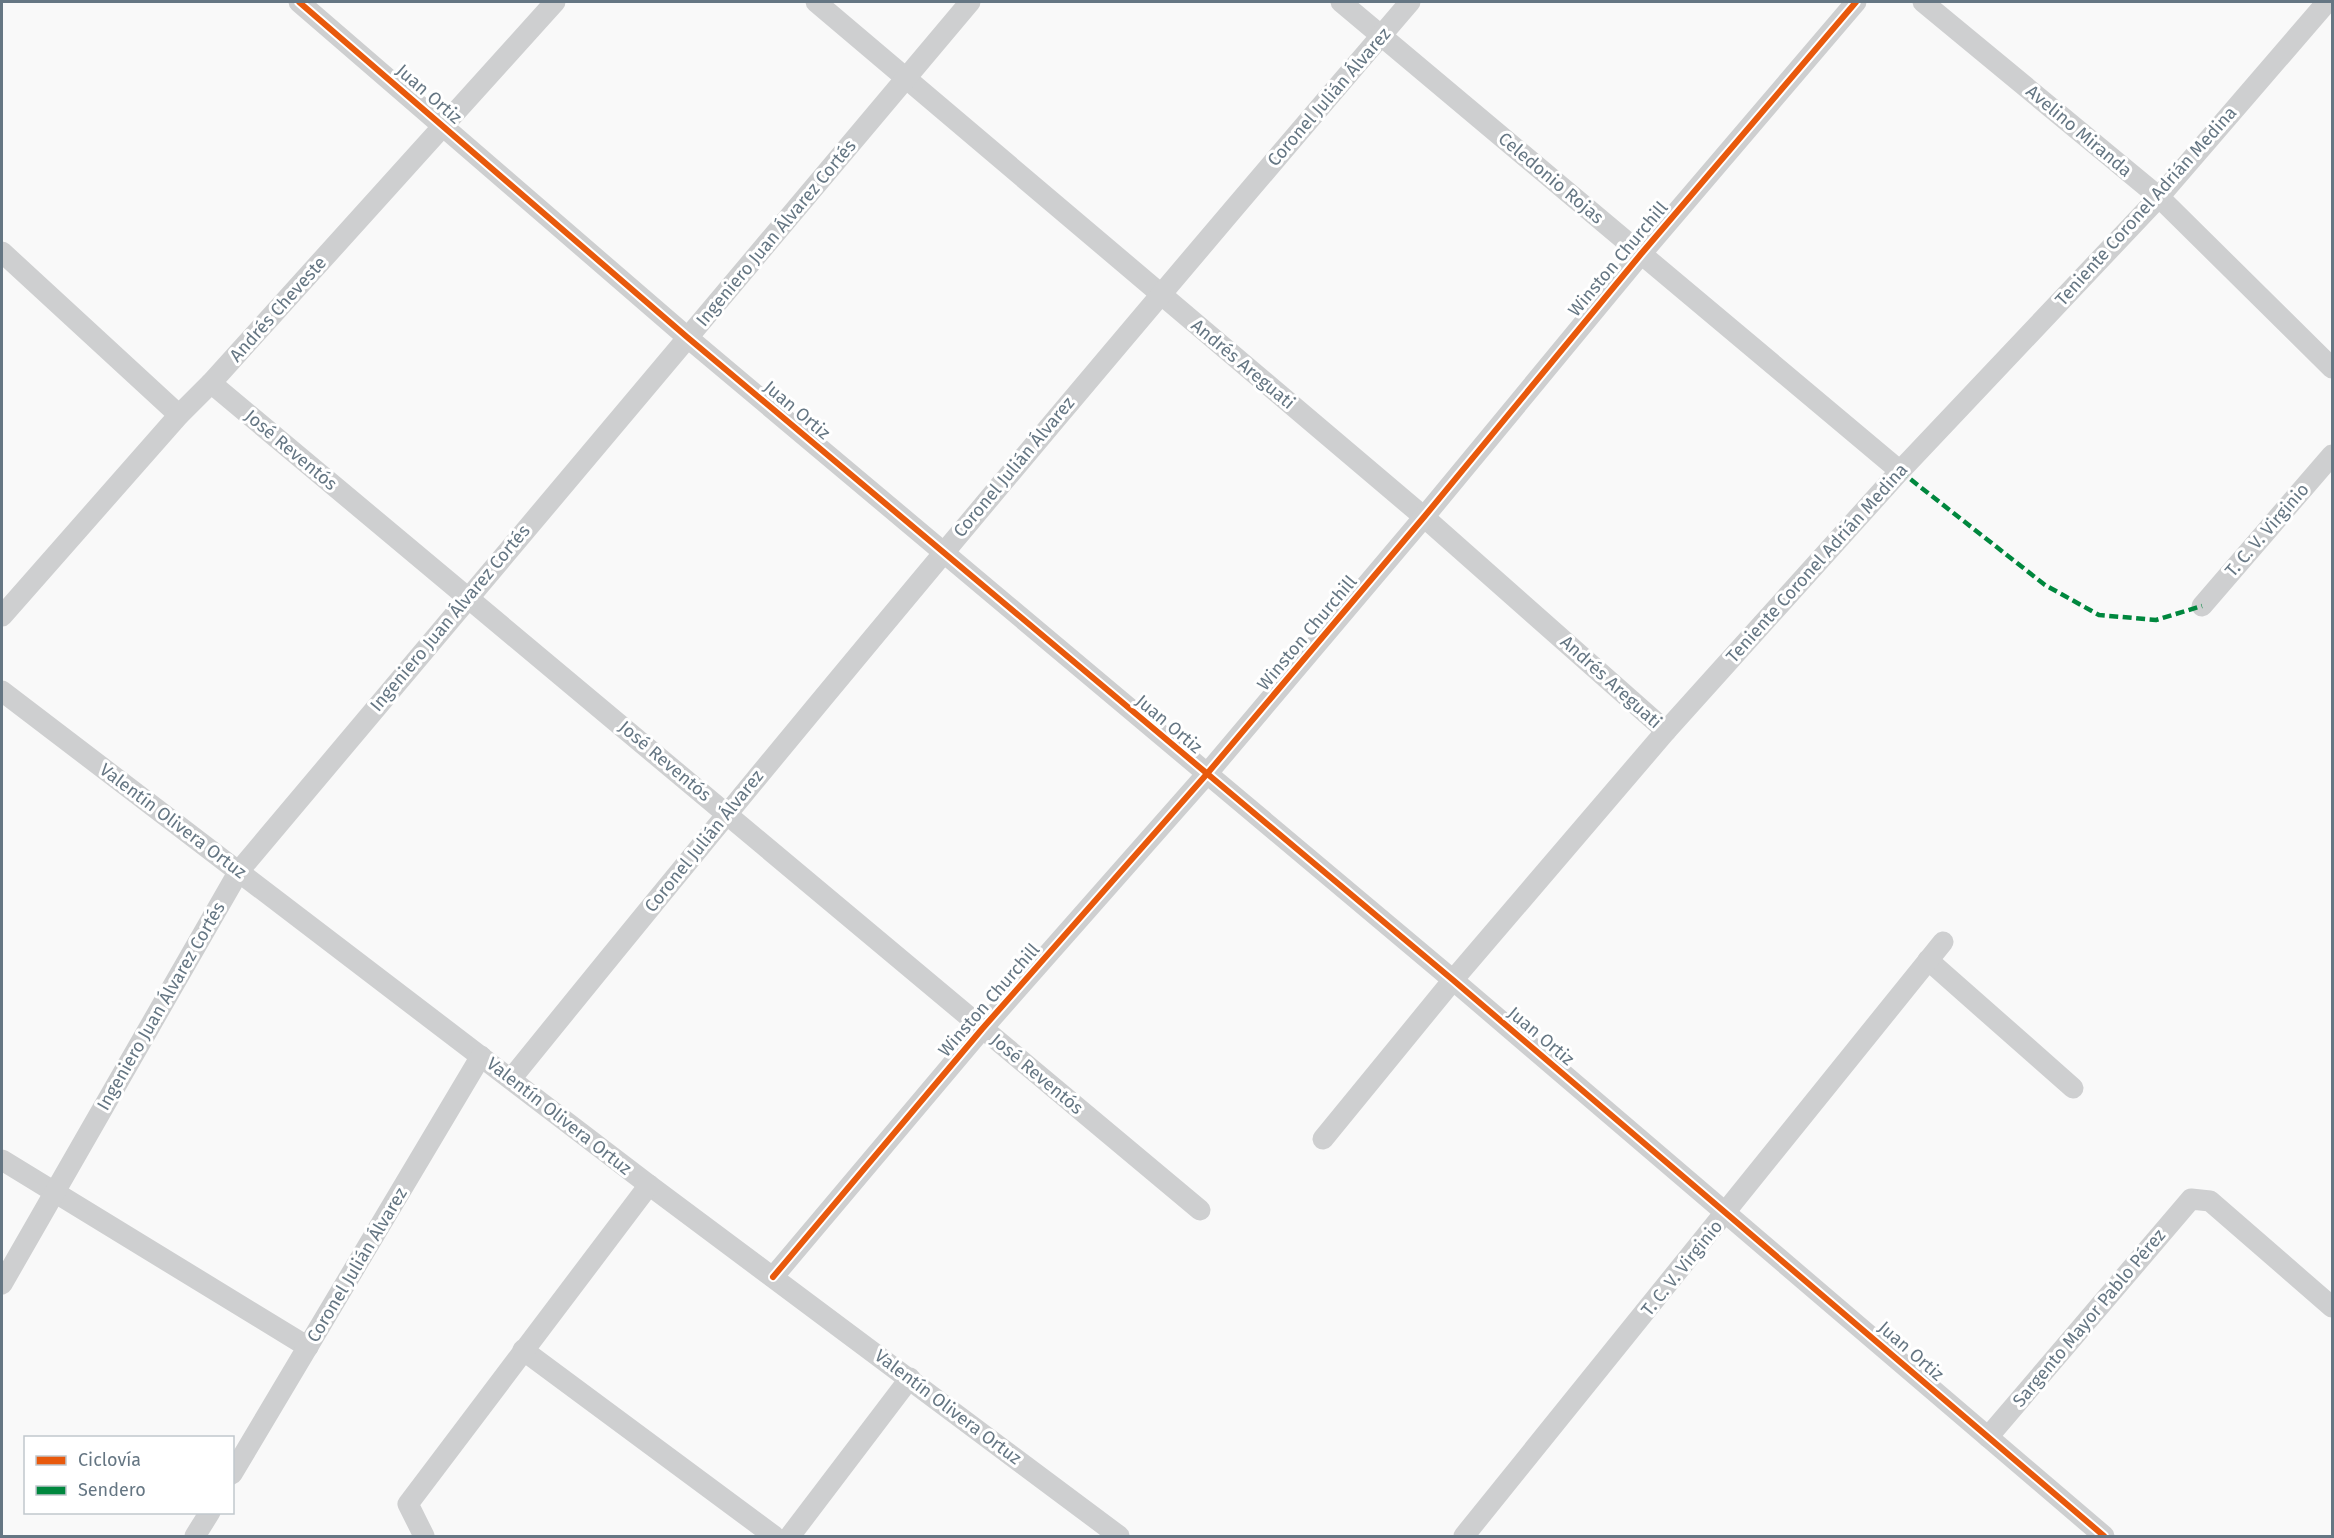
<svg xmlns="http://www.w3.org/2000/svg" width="2334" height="1538" font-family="'Fira Sans',sans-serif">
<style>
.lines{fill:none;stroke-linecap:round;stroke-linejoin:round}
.minor{stroke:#cecfd0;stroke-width:21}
.quiet{stroke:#00873e;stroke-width:4.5;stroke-dasharray:9 4.5;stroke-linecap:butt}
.cycleway-casing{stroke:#fff;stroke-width:10}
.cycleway{stroke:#e8590c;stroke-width:6}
.labels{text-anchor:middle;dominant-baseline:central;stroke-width:6;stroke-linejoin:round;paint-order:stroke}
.street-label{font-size:18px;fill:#657683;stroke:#fff}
</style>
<rect width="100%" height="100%" fill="#f9f9f9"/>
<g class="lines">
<g class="minor">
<polyline points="299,2 687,337 1453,980 2104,1536"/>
<polyline points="816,2 1424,517 1666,731"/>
<polyline points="1341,2 1900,471"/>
<polyline points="1923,2 2159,197 2332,368"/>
<polyline points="2,252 179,415"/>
<polyline points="211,383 1200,1210"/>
<polyline points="2202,606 2332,455"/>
<polyline points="2,616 179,415 211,383 555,2"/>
<polyline points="2,691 649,1185 1119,1536"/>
<polyline points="1928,960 2073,1088"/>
<path d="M 511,1079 C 805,715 1106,357 1410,2"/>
<polyline points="1323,1139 1453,980 1666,731 1900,471 2159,197 2327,2"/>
<polyline points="2,1160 308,1347"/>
<polyline points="773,1277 982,1029 1206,775 1424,517 1641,254 1856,2"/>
<polyline points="2,1284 239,871 970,2"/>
<polyline points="523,1350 774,1536"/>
<polyline points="1988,1437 2191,1199 2210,1201 2332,1307"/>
<polyline points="232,1474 481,1056"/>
<polyline points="195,1536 210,1512"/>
<polyline points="424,1536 408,1504 649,1185"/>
<polyline points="790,1536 910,1378"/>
<polyline points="1464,1536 1943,942"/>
</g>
<polyline class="quiet" points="1900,471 2045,585 2099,615 2156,620 2202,606"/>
<g class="cycleway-casing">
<g id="cycleway">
<polyline points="299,2 687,337 1453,980 2104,1536"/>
<polyline points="773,1277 982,1029 1206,775 1424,517 1641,254 1856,2"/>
</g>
</g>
<use href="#cycleway" class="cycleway"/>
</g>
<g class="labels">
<g class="street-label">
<text transform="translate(429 94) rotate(41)">Juan Ortiz</text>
<text transform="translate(1329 97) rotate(-49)">Coronel Julián Álvarez</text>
<text transform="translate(2079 131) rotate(40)">Avelino Miranda</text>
<text transform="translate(1551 178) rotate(40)">Celedonio Rojas</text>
<text transform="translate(2146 206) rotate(-48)">Teniente Coronel Adrián Medina</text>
<text transform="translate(776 233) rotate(-50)">Ingeniero Juan Álvarez Cortés</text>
<text transform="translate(1618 259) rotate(-50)">Winston Churchill</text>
<text transform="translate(278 309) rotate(-48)">Andrés Cheveste</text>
<text transform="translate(1243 364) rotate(40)">Andrés Areguati</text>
<text transform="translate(797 410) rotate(40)">Juan Ortiz</text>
<text transform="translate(291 450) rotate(40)">José Reventós</text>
<text transform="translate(1014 467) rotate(-50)">Coronel Julián Álvarez</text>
<text transform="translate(2267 530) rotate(-49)">T. C. V. Virginio</text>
<text transform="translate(1817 563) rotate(-48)">Teniente Coronel Adrián Medina</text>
<text transform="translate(450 618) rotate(-50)">Ingeniero Juan Álvarez Cortés</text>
<text transform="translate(1307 633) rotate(-50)">Winston Churchill</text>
<text transform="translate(1611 682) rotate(42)">Andrés Areguati</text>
<text transform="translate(1169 724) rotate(40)">Juan Ortiz</text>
<text transform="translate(665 761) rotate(40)">José Reventós</text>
<text transform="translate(173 821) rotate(37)">Valentín Olivera Ortuz</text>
<text transform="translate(704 841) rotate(-51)">Coronel Julián Álvarez</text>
<text transform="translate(989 1000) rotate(-49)">Winston Churchill</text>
<text transform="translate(161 1006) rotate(-60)">Ingeniero Juan Álvarez Cortés</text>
<text transform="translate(1541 1036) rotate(40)">Juan Ortiz</text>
<text transform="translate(1037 1074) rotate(40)">José Reventós</text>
<text transform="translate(559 1116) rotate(38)">Valentín Olivera Ortuz</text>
<text transform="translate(357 1265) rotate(-59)">Coronel Julián Álvarez</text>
<text transform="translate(1682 1268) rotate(-51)">T. C. V. Virginio</text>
<text transform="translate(2089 1318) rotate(-50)">Sargento Mayor Pablo Pérez</text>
<text transform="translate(1911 1351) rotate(41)">Juan Ortiz</text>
<text transform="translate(948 1407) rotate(37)">Valentín Olivera Ortuz</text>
</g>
</g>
<rect width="2334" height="1538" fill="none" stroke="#657683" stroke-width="6"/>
<rect x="24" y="1436" width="210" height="78" fill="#ffffff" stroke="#c1c8cd" stroke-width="1.5"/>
<rect x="36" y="1456" width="30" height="9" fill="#e8590c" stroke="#c1c8cd" stroke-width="1.5"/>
<text x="78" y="1466" font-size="18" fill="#657683">Ciclovía</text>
<rect x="36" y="1486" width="30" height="9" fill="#00873e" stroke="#c1c8cd" stroke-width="1.5"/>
<text x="78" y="1496" font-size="18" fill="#657683">Sendero</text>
</svg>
